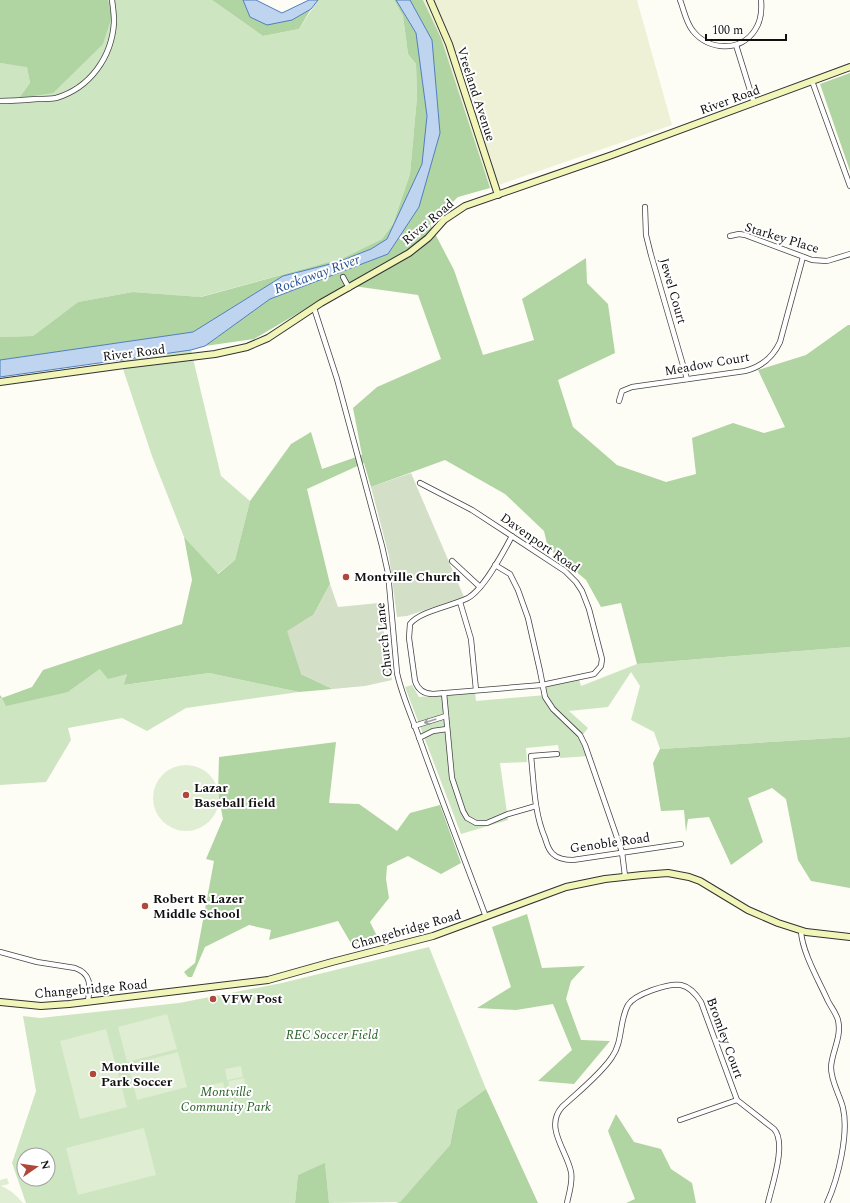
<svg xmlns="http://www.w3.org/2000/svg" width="850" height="1203" font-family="Spectral,serif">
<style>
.farmland{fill:#eff1d7}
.green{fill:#cde5c1;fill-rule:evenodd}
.forest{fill:#b0d4a2}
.cemetery{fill:#d3dfc7}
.pitch{fill:#dfedd2}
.water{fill:#bfd5ef;stroke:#4f7ebd}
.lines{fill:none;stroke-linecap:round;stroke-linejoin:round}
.street-casing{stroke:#434343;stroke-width:6}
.secondary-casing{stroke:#323232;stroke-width:8}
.street{stroke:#fff;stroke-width:4.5}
.secondary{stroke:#f1f5b8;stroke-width:6}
.oneway{stroke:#9f9f9f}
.poi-dot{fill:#b04839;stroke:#fff;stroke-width:1.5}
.labels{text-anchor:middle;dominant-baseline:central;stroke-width:4;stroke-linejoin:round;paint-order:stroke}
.street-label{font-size:13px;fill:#101010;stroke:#fff}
.poi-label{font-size:13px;font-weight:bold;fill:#101010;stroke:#fff;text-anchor:start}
.park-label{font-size:13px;font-style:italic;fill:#296028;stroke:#fff}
.water-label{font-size:14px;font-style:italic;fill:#285293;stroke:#fff}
</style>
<rect width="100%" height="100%" fill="#fefdf5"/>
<polygon class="farmland" points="423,0 637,0 672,125 490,188 441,38"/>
<g class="green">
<polygon points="108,0 212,0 263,36 299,29 318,0 394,0 403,16 408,54 416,64 417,97 410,174 393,224 382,239 343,258 200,297 133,292 78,302 33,336 0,337 0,63 27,66 30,83 19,98 112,16"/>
<polygon points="191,350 221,476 250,501 235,560 217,574 184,537 152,456 120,360"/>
<polygon points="850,647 850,737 660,749 654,732 631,720 640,686 631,672 608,707 569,711 588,728 581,737 590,756 560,758 558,745 526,748 527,762 500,763 508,820 461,834 405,687 412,685 419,697 475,692 476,701 546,695 545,684 579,679 581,686 637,664"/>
<polygon points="100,669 127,674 125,685 209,673 299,692 186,708 147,731 122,718 68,728 71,740 46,782 0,785 0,698 68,692"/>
<path d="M 429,947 L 486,1089 L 457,1110 L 450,1145 L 400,1202 L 329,1203 L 325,1164 L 298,1175 L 295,1203 L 26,1203 L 12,1163 L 36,1091 L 23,1016 L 40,1018 L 179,1003 L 282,983 ZM 24,1155 L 48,1155 L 48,1179 L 24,1179 Z"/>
</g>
<g class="forest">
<polygon points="0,0 108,0 112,16 103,44 53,93 19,98 30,83 27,67 0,63"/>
<polygon points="212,0 243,0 250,17 292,20 311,9 299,29 263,36"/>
<polygon points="394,0 396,0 416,33 427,116 422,164 387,239 371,249 338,262 283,276 193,332 0,360 0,337 33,336 78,302 133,292 201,297 343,258 382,239 393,224 410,174 417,97 416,64 408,54 403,16"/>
<polygon points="410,0 423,0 441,38 490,188 458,197 430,224 454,270 483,355 534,340 522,299 586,258 587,283 608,304 615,353 558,380 573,427 617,465 666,482 696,474 692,438 733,423 764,433 785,427 758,370 806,355 848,325 850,325 850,647 637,664 621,603 601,607 586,580 548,548 544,531 505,494 445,460 371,487 364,463 307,489 330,584 314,614 301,674 333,689 299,692 209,673 124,685 127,674 108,679 100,669 68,692 6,706 2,698 0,698 0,695 2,698 32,687 43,670 182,624 192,580 184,537 218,574 235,560 250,501 291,444 311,432 322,469 362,455 353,408 377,387 441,359 418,295 346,285 254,339 205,346 270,299 388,254 419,207 440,132 432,40"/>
<polygon points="850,73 850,171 820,84"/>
<polygon points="850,737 850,888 811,881 798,860 786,799 772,788 748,798 763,842 731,865 709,817 688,819 686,832 684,810 661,811 653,763 660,749"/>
<polygon points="336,742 329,803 359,804 397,831 410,813 440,805 461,863 441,874 408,856 387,866 386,879 389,898 370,922 378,938 352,945 338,921 269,940 271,930 249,925 205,947 192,977 188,977 184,972 195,963 214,861 206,859 223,819 218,793 219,757"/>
<polygon points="527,914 542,968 585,966 571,981 566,999 581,1040 610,1041 574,1084 538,1081 572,1050 553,1004 516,1010 477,1008 511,987 492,927"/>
<polygon points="486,1089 538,1203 396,1203 400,1202 450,1145 457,1110"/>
<polygon points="616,1114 634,1142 661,1149 671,1169 692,1183 696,1203 626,1203 635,1199 608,1131"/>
<polygon points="325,1163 329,1203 295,1203 298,1175"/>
</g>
<g class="cemetery">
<polygon points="411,473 464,597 407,616 397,617 389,556 371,487"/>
<polygon points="330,584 338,607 379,603 392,680 365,686 333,689 301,674 287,631 314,614"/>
</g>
<g class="pitch">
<circle cx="186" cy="798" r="33"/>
<polygon points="167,1014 177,1049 127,1062 118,1027"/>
<polygon points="106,1029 127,1107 80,1119 60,1041"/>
<polygon points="178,1052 187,1087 137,1100 128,1065"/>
<polygon points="241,1066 243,1077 227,1080 225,1069"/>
<polygon points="244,1078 246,1089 230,1093 228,1081"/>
<polygon points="223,1082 226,1094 206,1099 203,1087"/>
<polygon points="144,1128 156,1175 78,1195 66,1148"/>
<path d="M 7,1178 L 9,1184 L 1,1186 C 11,1190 16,1195 23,1203 L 0,1203 L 0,1180 Z"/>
</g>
<g class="water">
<polygon points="243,0 256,0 282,13 309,0 318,0 311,9 292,20 267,25 250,17"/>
<polygon points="396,0 410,0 432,40 440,133 419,207 388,254 270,299 205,346 191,350 0,377 0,360 193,332 283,276 338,262 371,249 387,239 422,164 427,116 416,33"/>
</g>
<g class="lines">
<g class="street-casing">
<g id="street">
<path d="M 680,0 C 684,10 686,23 693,31 C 709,51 741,52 755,30 C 761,21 762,10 761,0"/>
<polyline points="736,45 754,103"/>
<polyline points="812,81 850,186"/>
<path d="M 0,101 C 12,101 25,100 37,99 C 43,99 50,99 56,98 C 90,88 112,57 114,22 C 114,15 113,7 112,0"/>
<polyline points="645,207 646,235 651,255 687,379"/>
<polyline points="730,236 739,234 745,235 812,260 827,261 850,254"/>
<polyline points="343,277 349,288"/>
<path d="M 314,308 L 337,379 L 382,546 L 388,573 L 397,673 C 402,696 412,717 420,740 C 441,799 464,858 486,917"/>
<path d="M 619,401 L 622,391 L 632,387 L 745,371 C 761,367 773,357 780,342 L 803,257"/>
<path d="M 420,483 L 472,510 L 565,571 L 576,582 L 582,591 L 589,609 L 602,659 L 601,666 L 594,674 L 542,685 L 433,694 C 424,694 418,690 415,681 L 409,638 L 410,624 C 420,611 452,606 468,598 C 484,589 503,553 512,536"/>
<polyline points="452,561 480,587"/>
<polyline points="495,565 510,574 518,590 528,618 540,671 545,697 553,709 580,735 585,745 622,852 625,876"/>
<polyline points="460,602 471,639 476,690"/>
<polyline points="444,693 452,778 463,811 467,818 476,823 487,823 508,814 536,806"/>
<polyline points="414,726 446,716"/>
<polyline points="419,738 433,731 447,729"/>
<path d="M 557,754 L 531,756 C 534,784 534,812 545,838 C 547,844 548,850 553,854 C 558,859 566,860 573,860 L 681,844"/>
<path d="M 801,931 C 802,952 819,981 828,1001 C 831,1007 836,1013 838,1020 C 842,1037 832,1051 831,1067 C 831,1082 840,1095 843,1108 C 849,1134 838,1179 827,1203"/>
<path d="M 0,952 L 37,962 L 75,968 C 92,974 90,986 88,1002"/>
<polyline points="680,1120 737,1100"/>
<path d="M 567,1203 C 569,1193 573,1182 571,1172 C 567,1151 544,1127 562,1107 C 577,1093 601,1074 612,1057 C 623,1042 619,1021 628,1005 C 635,994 668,983 681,985 C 690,987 696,994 701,1002 L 737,1100 L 774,1129 C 787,1143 772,1185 768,1203"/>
</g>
</g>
<g class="secondary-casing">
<g id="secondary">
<polyline points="430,0 449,44 498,195"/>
<polyline points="0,382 124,365 215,354 247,347 268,338 321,303 409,253 428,238 444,220 465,206 612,155 850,67"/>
<polyline points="0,1002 41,1006 69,1004 268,980 332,962 433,936 566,887 605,879 642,875 668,873 689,877 700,881 748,910 778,923 806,932 850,937"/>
</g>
</g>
<use href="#street" class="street"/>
<use href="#secondary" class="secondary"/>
</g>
<defs><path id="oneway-shaft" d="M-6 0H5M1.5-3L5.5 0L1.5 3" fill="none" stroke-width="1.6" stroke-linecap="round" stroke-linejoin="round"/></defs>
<use class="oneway" href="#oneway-shaft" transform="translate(430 721) rotate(162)"/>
<g class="poi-dot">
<circle cx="346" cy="577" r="4"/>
<circle cx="186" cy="795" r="4"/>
<circle cx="145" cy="906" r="4"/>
<circle cx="213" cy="999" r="4"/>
<circle cx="93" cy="1074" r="4"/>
</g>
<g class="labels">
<g class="street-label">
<text transform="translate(476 94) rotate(72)">Vreeland Avenue</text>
<text transform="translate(730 100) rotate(-20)">River Road</text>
<text transform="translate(428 222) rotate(-40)">River Road</text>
<text transform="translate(782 238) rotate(17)">Starkey Place</text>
<text transform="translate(673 291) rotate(74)">Jewel Court</text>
<text transform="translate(134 353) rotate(-7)">River Road</text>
<text transform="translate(707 364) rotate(-10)">Meadow Court</text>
<text transform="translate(540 543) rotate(35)">Davenport Road</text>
<text transform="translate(384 640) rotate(-96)">Church Lane</text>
<text transform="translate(610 843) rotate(-8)">Genoble Road</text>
<text transform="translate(406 930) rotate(-16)">Changebridge Road</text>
<text transform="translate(91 989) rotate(-5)">Changebridge Road</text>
<text transform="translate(725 1038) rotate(70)">Bromley Court</text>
</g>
<g class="poi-label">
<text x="354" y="577">Montville Church</text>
<text x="194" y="788">Lazar<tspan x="194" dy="15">Baseball field</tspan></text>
<text x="153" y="899">Robert R Lazer<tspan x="153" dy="15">Middle School</tspan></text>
<text x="221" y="999">VFW Post</text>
<text x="101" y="1067">Montville<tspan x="101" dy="15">Park Soccer</tspan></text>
</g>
<g class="park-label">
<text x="332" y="1035">REC Soccer Field</text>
<text x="226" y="1092">Montville<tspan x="226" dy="15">Community Park</tspan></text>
</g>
<g class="water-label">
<text transform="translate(317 274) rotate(-20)">Rockaway River</text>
</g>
</g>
<g transform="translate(36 1167) rotate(77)"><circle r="19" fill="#ffffff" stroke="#9f9f9f"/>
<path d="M0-3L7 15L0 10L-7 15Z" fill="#b04839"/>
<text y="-6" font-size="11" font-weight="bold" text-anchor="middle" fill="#101010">N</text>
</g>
<path d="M706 34v6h80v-6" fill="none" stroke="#101010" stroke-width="2"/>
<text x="712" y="34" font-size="12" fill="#101010" stroke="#ffffff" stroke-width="3" paint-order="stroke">100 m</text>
</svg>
